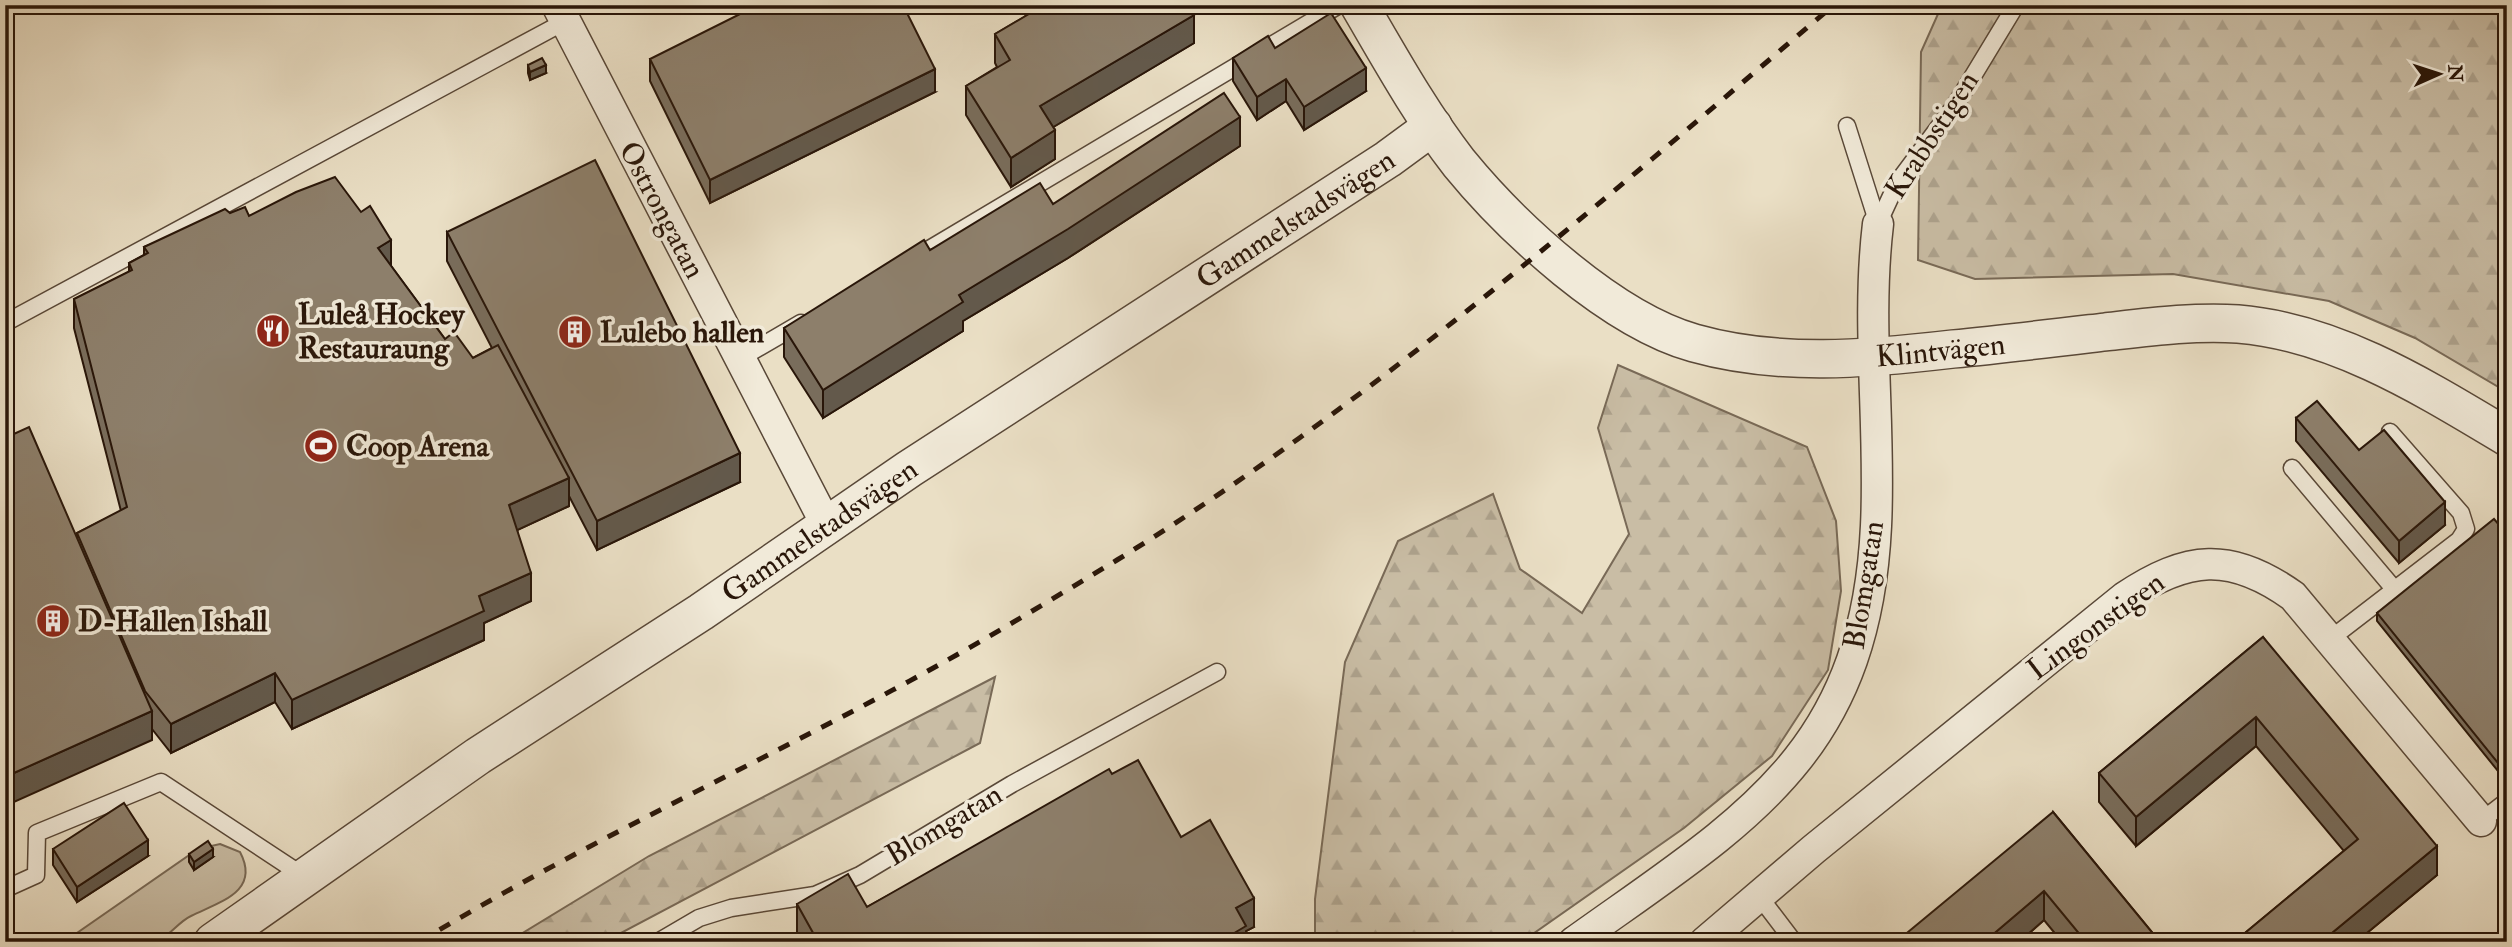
<svg xmlns="http://www.w3.org/2000/svg" width="2512" height="947" font-family="'IM FELL Double Pica',serif">
<style>
.green{fill:#c9bda5;stroke:#796a57;stroke-width:2}
.forest{fill:url(#forest-firs);stroke:#796a57;stroke-width:2}
.lines{fill:none;stroke-linecap:round;stroke-linejoin:round}
.service-casing{stroke:#594838;stroke-width:19}
.minor-casing{stroke:#594838;stroke-width:33}
.tertiary-casing{stroke:#594838;stroke-width:40}
.service{stroke:#f1ead9;stroke-width:16}
.minor{stroke:#f1ead9;stroke-width:30}
.tertiary{stroke:#f1ead9;stroke-width:37}
.rail{stroke:#291609;stroke-width:5;stroke-dasharray:12 12;stroke-linecap:butt}
.wall{fill:#796d5c;stroke:#291609;stroke-width:2}
.shaded-wall{fill:#63594b;stroke:#291609;stroke-width:2}
.building{fill:#8d7f6b;stroke:#291609;stroke-width:2}
.labels{text-anchor:middle;dominant-baseline:central;stroke-width:7;stroke-linejoin:round;paint-order:stroke}
.street-label{font-size:30px;fill:#291609;stroke:#f1ead9}
.poi-label{font-size:30px;font-weight:bold;fill:#291609;stroke:#f1ead9;text-anchor:start}
</style>
<defs>
<pattern id="forest-firs" width="22" height="20" patternUnits="userSpaceOnUse" patternTransform="scale(1.75)"><rect width="22" height="20" fill="#c9bda5"/><path d="M5 1l3.5 6h-7zM16 11l3.5 6h-7z" fill="#ada28d"/></pattern>
</defs>
<rect width="100%" height="100%" fill="#eadfc5"/>
<filter id="stains"><feTurbulence type="fractalNoise" baseFrequency=".00286" numOctaves="4"/><feColorMatrix values="0 0 0 0 .2 0 0 0 0 .09 0 0 0 0 .02 0 0 0 .5 -.17"/></filter>
<radialGradient id="worn" r=".72"><stop offset=".6" stop-color="#630" stop-opacity="0"/><stop offset="1" stop-color="#630" stop-opacity=".3"/></radialGradient>
<path class="green" d="M 220,844 L 240,852 C 261,892 219,902 191,916 C 178,922 169,937 156,942 C 144,946 81,942 64,942 L 198,849 Z"/>
<g class="forest">
<polygon points="1942,5 2507,5 2507,392 2415,338 2329,301 2173,274 1975,279 1918,260 1921,52"/>
<polygon points="1618,365 1807,447 1836,521 1841,591 1828,670 1772,756 1684,828 1527,938 1512,942 1315,942 1315,899 1345,662 1398,541 1493,494 1520,569 1582,613 1629,534 1598,428"/>
<polygon points="995,677 980,743 604,942 508,942 649,856"/>
</g>
<g class="lines">
<g class="service-casing">
<g id="service">
<polyline points="1847,126 1878,224"/>
<polyline points="1878,224 1897,183 1956,104 2016,5"/>
<polyline points="911,260 1339,5"/>
<polyline points="5,323 564,22"/>
<polyline points="739,359 801,323"/>
<polyline points="2292,468 2395,590"/>
<polyline points="2329,640 2459,540 2466,529 2461,513 2390,432"/>
<polyline points="2481,821 2507,801"/>
<polyline points="5,889 36,875 37,833 161,782 305,877"/>
<polyline points="1759,896 1794,942"/>
<polyline points="658,942 699,918 731,908 815,895 860,875 1012,784 1217,672"/>
</g>
</g>
<g class="minor-casing">
<g id="minor">
<polyline points="557,5 827,526"/>
<path d="M 1574,942 C 1743,821 1865,756 1876,526 C 1881,425 1866,325 1878,224"/>
<path d="M 1705,942 L 1814,849 L 2125,597 C 2187,556 2230,551 2293,596 L 2481,821"/>
</g>
</g>
<g class="tertiary-casing">
<g id="tertiary">
<path id="s1" d="M 1359,5 C 1390,58 1421,114 1459,163 C 1513,229 1612,320 1694,343 C 1779,367 1867,359 1953,349 C 2004,344 2054,338 2105,332 C 2149,327 2194,321 2238,324 C 2336,332 2425,388 2507,437"/>
<path id="s2" d="M 213,942 L 478,756 L 701,612 L 909,469 L 1388,159 L 1433,126"/>
</g>
</g>
<use href="#service" class="service"/>
<use href="#minor" class="minor"/>
<use href="#tertiary" class="tertiary"/>
<path class="rail" d="M 419,942 C 583,843 758,764 926,672 C 990,637 1054,598 1117,560 C 1375,401 1603,200 1834,5"/>
</g>
<g class="wall">
<polygon points="1019,5 1189,5 1194,43 1053,127 1055,159 1011,187 966,115 966,86 997,67 995,63 995,34 1026,16"/>
<polygon points="1275,48 1366,91 1304,130 1286,101 1257,120 1233,81 1233,58"/>
<polygon points="650,59 935,92 710,203 650,81"/>
<polygon points="528,65 546,73 530,80 528,73"/>
<polygon points="1240,146 1068,258 963,321 963,331 823,418 784,357 784,328 930,250 1053,204"/>
<polygon points="230,213 249,216 391,266 445,339 473,358 492,348 447,261 447,232 740,482 597,550 569,496 569,506 517,530 531,601 484,623 484,640 292,729 275,702 171,753 152,729 152,740 77,539 77,533 121,511 74,328 74,299 129,272 129,263 144,255 144,247"/>
<polygon points="2296,418 2359,450 2445,525 2399,563 2296,441"/>
<polygon points="2507,534 2502,776 2377,621 2377,613"/>
<polygon points="2263,637 2437,875 2356,942 2239,942 2239,938 2344,851 2256,746 2136,846 2099,802 2099,773"/>
<polygon points="1112,774 1181,837 1254,927 1246,931 1246,942 802,942 797,932 797,904 867,907"/>
<polygon points="2053,812 2160,942 2062,942 2044,920 2019,942"/>
<polygon points="53,849 148,856 77,902 53,865"/>
<polygon points="189,854 213,857 194,870 189,862"/>
</g>
<g class="shaded-wall">
<polygon points="1194,15 1194,43 1040,135 1040,106"/>
<polygon points="546,65 546,73 530,80 530,72"/>
<polygon points="1366,68 1366,91 1304,130 1304,107"/>
<polygon points="935,69 935,92 710,203 710,180"/>
<polygon points="1286,79 1286,101 1257,120 1257,97"/>
<polygon points="1240,117 1240,146 1068,258 963,321 963,331 823,418 823,390 959,295"/>
<polygon points="1055,130 1055,159 1011,187 1011,158"/>
<polygon points="391,240 391,269 378,248"/>
<polygon points="740,453 740,482 597,550 597,521"/>
<polygon points="569,478 569,506 509,534 509,505"/>
<polygon points="2445,502 2445,525 2399,563 2399,541"/>
<polygon points="531,573 531,601 484,623 484,640 292,729 292,700 479,596"/>
<polygon points="275,673 275,702 171,753 171,724"/>
<polygon points="152,711 152,740 5,806 5,777"/>
<polygon points="2256,717 2256,746 2136,846 2136,817"/>
<polygon points="2507,764 2507,772 2502,776 2502,768"/>
<polygon points="148,840 148,856 77,902 77,887"/>
<polygon points="2437,846 2437,875 2356,942 2321,942"/>
<polygon points="213,849 213,857 194,870 194,862"/>
<polygon points="2044,891 2044,920 2019,942 1984,942"/>
<polygon points="1254,898 1254,927 1246,931 1246,942 1219,942 1236,908"/>
</g>
<g class="building">
<polygon points="758,5 903,5 935,69 710,180 650,59"/>
<polygon points="1037,5 1189,5 1194,15 1040,106 1055,130 1011,158 966,86 1010,60 995,34 1039,8"/>
<polygon points="1331,13 1366,68 1304,107 1286,79 1257,97 1233,58 1268,36 1275,48"/>
<polygon points="542,58 546,65 530,72 528,65"/>
<polygon points="1224,93 1240,117 1068,229 959,295 963,302 823,390 784,328 924,240 930,250 1040,183 1053,204"/>
<polygon points="595,160 740,453 597,521 447,232"/>
<polygon points="335,177 361,212 370,206 391,240 378,248 445,339 454,332 473,358 498,345 569,478 509,505 531,573 479,596 484,611 292,700 275,673 171,724 145,691 77,533 127,507 74,299 132,270 129,263 148,253 144,247 225,209 230,213 245,207 249,216 296,192"/>
<polygon points="2317,401 2359,450 2384,430 2445,502 2399,541 2296,418"/>
<polygon points="29,427 152,711 5,777 5,438"/>
<polygon points="2494,519 2507,534 2507,764 2502,768 2377,613"/>
<polygon points="2263,637 2437,846 2321,942 2242,942 2239,938 2358,839 2256,717 2136,817 2099,773"/>
<polygon points="1138,760 1181,837 1210,820 1254,898 1236,908 1246,926 1219,942 1206,942 1205,939 1201,942 814,942 817,940 797,904 848,874 867,907 1109,769 1112,774"/>
<polygon points="124,803 148,840 77,887 53,849"/>
<polygon points="2053,812 2160,942 2086,942 2044,891 1984,942 1896,942"/>
<polygon points="208,841 213,849 194,862 189,854"/>
</g>
<defs>
<g id="restaurant-disc" transform="scale(1.75)"><circle r="9.5" fill="#8f2418" stroke="#f1ead9"/><path d="M-5-6h1v4h1v-4h1v4h1v-4h1v5L-1.5 .5V6h-2V.5L-5-1ZM5-6V6H3V1.5H1.5Q1.5-4 5-6Z" fill="#fff"/></g>
<g id="building-disc" transform="scale(1.75)"><circle r="9.5" fill="#8f2418" stroke="#f1ead9"/><path d="M-4-6H4V6H1V3H-1V6H-4ZM-2.5-4.3h1.7v1.8h-1.7ZM.8-4.3h1.7v1.8H.8ZM-2.5-1h1.7V.8h-1.7ZM.8-1h1.7V.8H.8Z" fill="#fff"/></g>
<g id="stadium-disc" transform="scale(1.75)"><circle r="9.5" fill="#8f2418" stroke="#f1ead9"/><path d="M0-5a6.5 5 0 1 0 0 10a6.5 5 0 1 0 0-10ZM-3.5-1.8h7v3.6h-7Z" fill="#fff"/></g>
</defs>
<g fill-rule="evenodd">
<use href="#restaurant-disc" x="273" y="331"/>
<use href="#building-disc" x="575" y="332"/>
<use href="#stadium-disc" x="321" y="446"/>
<use href="#building-disc" x="53" y="621"/>
</g>
<g class="labels">
<g class="street-label">
<text transform="translate(1932 135) rotate(-57)">Krabbstigen</text>
<text transform="translate(662 210) rotate(62)">Ostrongatan</text>
<text stroke="none"><textPath href="#s2" startOffset="1302">Gammelstadsvägen</textPath></text>
<text stroke="none"><textPath href="#s1" startOffset="735">Klintvägen</textPath></text>
<text stroke="none"><textPath href="#s2" startOffset="733">Gammelstadsvägen</textPath></text>
<text transform="translate(1864 585) rotate(-81)">Blomgatan</text>
<text transform="translate(2096 626) rotate(-36)">Lingonstigen</text>
<text transform="translate(944 825) rotate(-31)">Blomgatan</text>
</g>
<g class="poi-label">
<text x="298" y="314">Luleå Hockey<tspan x="298" dy="34">Restauraung</tspan></text>
<text x="600" y="332">Lulebo hallen</text>
<text x="346" y="446">Coop Arena</text>
<text x="78" y="621">D-Hallen Ishall</text>
</g>
</g>
<rect width="2512" height="947" fill="none" stroke="#eadfc5" stroke-width="28"/>
<rect x="7" y="7" width="2498" height="933" fill="none" stroke="#291609" stroke-width="3.5"/>
<rect x="14" y="14" width="2484" height="919" fill="none" stroke="#291609" stroke-width="2"/>
<g transform="translate(2439 74) rotate(87)" stroke="#f1ead9" stroke-width="5" paint-order="stroke">
<path d="M0-5L12 26L0 18L-12 26Z" fill="#291609"/>
<text y="-10" font-size="19" font-weight="bold" text-anchor="middle" fill="#291609">N</text>
</g>
<rect width="100%" height="100%" filter="url(#stains)"/>
<rect width="100%" height="100%" fill="url(#worn)"/>
</svg>
